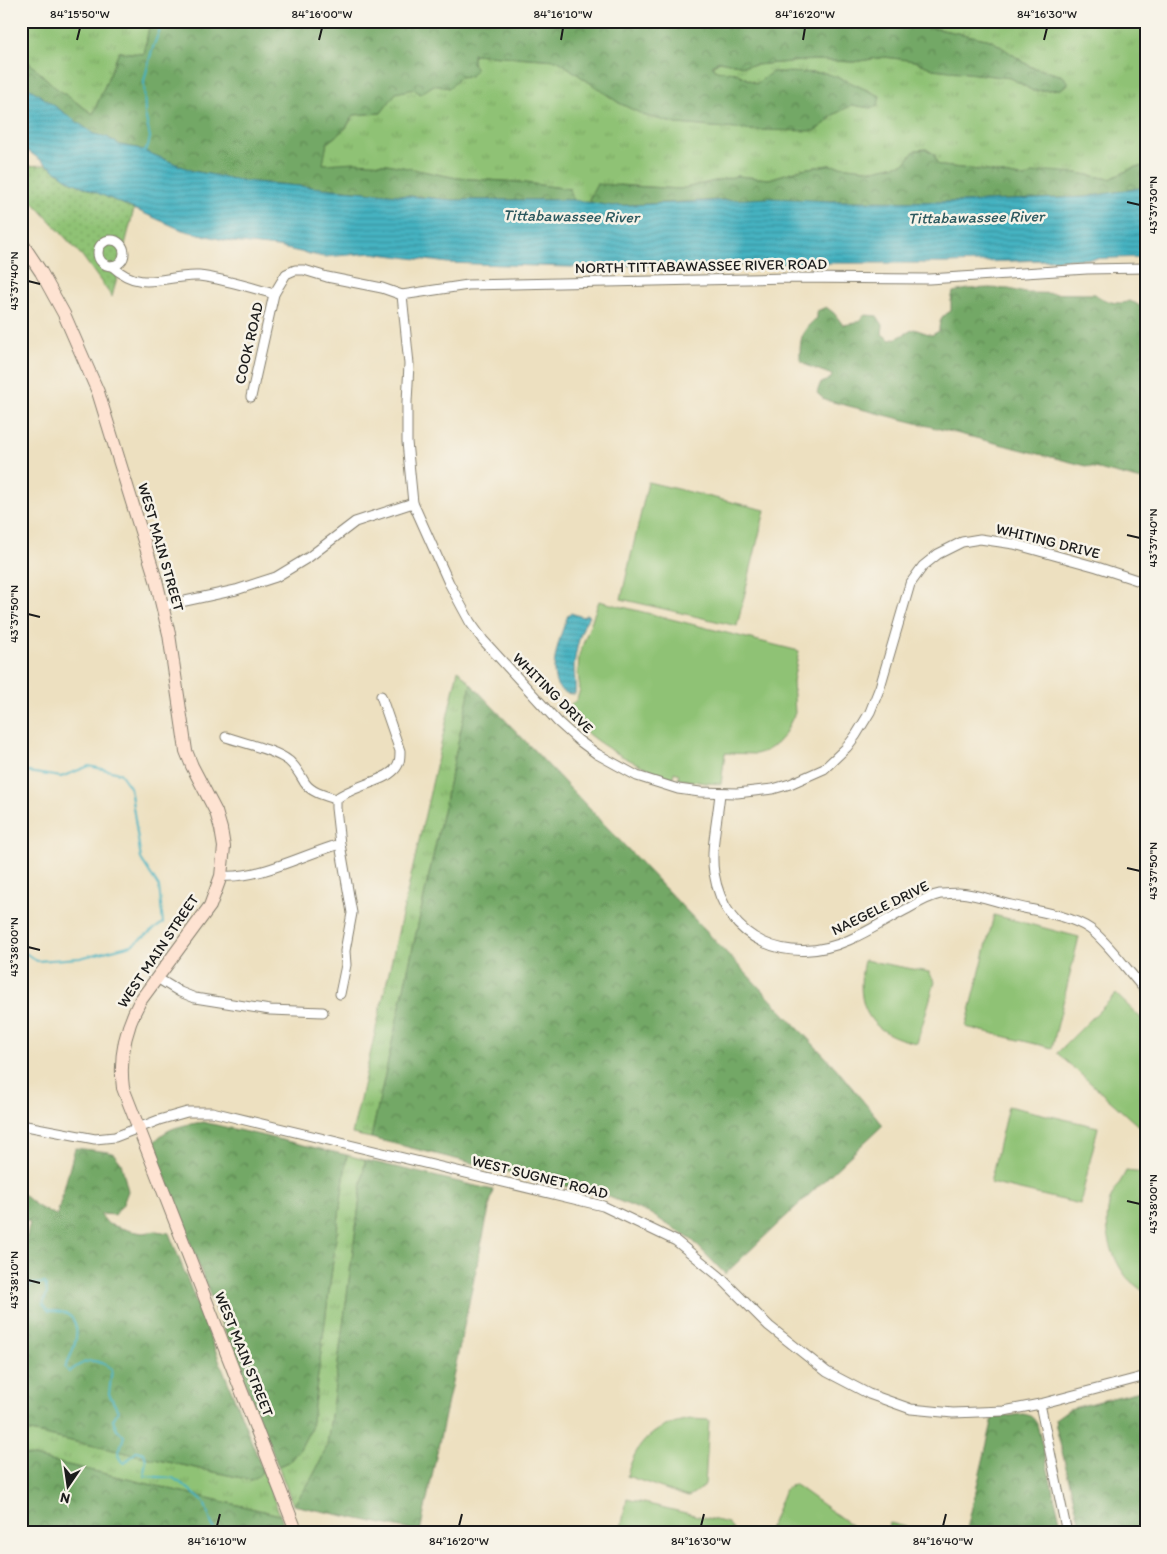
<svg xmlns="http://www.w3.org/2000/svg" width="1167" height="1554" font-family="Itim,sans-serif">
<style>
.grass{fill:url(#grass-tufts);stroke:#566f48}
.forest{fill:url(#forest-crowns);stroke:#486241}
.park{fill:url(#park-dots);stroke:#566f48}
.pitch{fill:#8fc274;stroke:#566f48}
.water{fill:url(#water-rules);stroke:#30676e}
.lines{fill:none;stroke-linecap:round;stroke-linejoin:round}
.stream{stroke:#45b2c1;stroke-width:2}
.street-casing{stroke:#847e6e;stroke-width:11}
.secondary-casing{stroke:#847e6e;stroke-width:14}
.street{stroke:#fff;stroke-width:9}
.secondary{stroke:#fee3d2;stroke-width:12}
.ticks{fill:none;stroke:#1c1c1c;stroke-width:2}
.labels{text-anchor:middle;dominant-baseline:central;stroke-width:5;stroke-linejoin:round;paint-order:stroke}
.street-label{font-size:15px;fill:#1c1c1c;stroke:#f7f3e8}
.water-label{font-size:16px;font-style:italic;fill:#2c585e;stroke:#f7f3e8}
.neatline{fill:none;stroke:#1c1c1c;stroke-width:2}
.ticks-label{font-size:12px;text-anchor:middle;fill:#1c1c1c}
</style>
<defs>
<pattern id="grass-tufts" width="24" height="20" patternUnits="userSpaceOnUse" patternTransform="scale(1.25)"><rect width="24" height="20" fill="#8fc274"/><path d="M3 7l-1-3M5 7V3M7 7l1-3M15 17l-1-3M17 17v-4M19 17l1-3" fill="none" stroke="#7ba664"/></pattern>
<pattern id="forest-crowns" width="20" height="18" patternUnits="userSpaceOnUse" patternTransform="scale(1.25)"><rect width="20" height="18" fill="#73a866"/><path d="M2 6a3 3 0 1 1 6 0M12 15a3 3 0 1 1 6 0" fill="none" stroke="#5e8853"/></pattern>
<pattern id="park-dots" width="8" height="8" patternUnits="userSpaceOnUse" patternTransform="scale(1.25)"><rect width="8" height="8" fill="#8fc274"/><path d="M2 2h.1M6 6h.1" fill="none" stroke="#7ba664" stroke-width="1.8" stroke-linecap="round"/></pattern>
<pattern id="water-rules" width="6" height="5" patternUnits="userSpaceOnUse" patternTransform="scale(1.25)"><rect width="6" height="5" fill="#45b2c1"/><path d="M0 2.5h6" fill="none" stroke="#39909c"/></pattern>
</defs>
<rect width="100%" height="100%" fill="#f7f3e8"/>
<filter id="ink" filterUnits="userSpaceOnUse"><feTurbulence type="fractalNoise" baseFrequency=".02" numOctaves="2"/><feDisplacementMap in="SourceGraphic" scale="10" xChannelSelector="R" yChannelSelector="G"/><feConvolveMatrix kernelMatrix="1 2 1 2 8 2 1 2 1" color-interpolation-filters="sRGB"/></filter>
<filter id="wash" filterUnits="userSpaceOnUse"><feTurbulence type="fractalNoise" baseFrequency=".0096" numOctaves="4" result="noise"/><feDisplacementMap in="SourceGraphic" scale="20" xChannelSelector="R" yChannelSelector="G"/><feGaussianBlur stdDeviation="1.12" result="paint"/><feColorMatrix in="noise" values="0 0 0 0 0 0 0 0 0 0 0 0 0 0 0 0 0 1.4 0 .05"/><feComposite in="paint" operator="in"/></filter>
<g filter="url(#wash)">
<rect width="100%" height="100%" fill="#ede0c0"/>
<g class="grass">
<polygon points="21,21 150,21 144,54 119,52 93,114 56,88 21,55"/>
<polygon points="899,21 1146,21 1146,166 1135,167 1110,179 1077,173 1032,174 1025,178 988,171 943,166 937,164 934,154 926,149 915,150 905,163 874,170 829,165 802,169 769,179 737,176 680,189 619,185 589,199 592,203 573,200 570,189 518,182 457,178 387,164 322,165 327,143 346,128 354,115 381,113 395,93 414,88 420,93 434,85 450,88 459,77 470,76 473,64 473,54 557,60 619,103 646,116 677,124 749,130 827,122 833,115 852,105 870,108 880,96 845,80 825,73 772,72 757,84 736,73 716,70 712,66 720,61 744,66 814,60 853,62 885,57 915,61 933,69 1011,78 1033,91 1061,89 1068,83 1063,76 1031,67 991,40"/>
<polygon points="458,670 471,684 371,1138 352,1134"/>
<path d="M 347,1155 L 365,1160 L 327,1446 C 318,1468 308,1487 293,1505 L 278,1466 L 289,1462 L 300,1449 L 311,1428 Z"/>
<polygon points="21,1430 251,1480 262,1472 262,1468 280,1515 21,1454"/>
</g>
<g class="forest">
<polygon points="150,21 899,21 991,40 1031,67 1063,76 1068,83 1061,89 1033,91 1011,78 933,69 915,61 885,57 853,62 813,60 744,66 719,61 712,65 716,70 736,73 756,84 772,72 825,73 845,80 880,96 878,106 870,108 852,105 833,115 827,122 815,131 749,130 677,124 646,116 619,103 557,60 473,54 473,64 476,69 470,76 459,77 450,88 434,85 420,94 414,89 396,93 381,113 353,115 346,128 327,143 323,164 355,162 387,164 457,178 518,182 570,189 573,200 453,200 244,181 193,171 137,148 120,145 107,137 94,134 21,82 21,55 56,88 93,114 119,52 144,54"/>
<polygon points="926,149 934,154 937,164 943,166 988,171 1025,178 1032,174 1047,171 1077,173 1110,179 1135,167 1146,166 1146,187 1086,197 962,202 718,200 612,206 592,203 589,199 597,184 680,189 737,176 769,179 802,169 829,165 874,170 905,163 915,150"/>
<path d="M 989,288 L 1009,289 L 1025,293 L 1095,294 C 1103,301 1119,306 1129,301 L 1135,303 L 1146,310 L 1146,481 L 825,400 L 817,393 L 820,384 L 831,378 L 832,375 L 808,366 L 800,360 C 800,340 800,331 817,318 L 817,311 L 826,307 L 834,313 L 843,325 L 856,323 L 865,315 L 877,316 L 883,325 L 882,334 L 890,340 L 899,337 L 914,329 L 932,335 L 939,331 C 939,320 942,316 951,311 L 951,301 L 953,292 L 968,289 Z"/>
<polygon points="471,684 835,1067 883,1125 725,1274 692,1240 651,1214 609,1197 371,1138"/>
<path d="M 203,1122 L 347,1155 L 311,1428 L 300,1449 L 289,1462 L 278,1466 L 210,1295 L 153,1144 C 165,1127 184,1125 203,1122 Z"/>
<path d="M 75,1148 L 109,1152 L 114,1154 L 121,1163 L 128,1191 L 123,1204 L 115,1215 L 100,1214 L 108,1224 L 131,1231 L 143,1233 L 156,1231 L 169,1233 L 262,1468 C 262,1475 257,1477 251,1480 L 21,1430 L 21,1264 L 30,1222 L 21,1219 L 21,1192 C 31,1203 43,1211 57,1215 Z"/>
<path d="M 365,1160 L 493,1190 L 420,1532 L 293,1505 C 308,1487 318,1468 327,1446 Z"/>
<polygon points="1140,1391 1146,1394 1146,1533 1082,1533 1056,1427 1055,1419 1069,1409"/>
<path d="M 1023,1414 C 1030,1415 1033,1417 1037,1424 L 1063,1533 L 966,1533 L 993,1418 Z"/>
<polygon points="21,1454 280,1515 287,1533 21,1533"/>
</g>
<polygon class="park" points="47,165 70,181 134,209 112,297 83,257 21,189 21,166"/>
<g class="pitch">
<polygon points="648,482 765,510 737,626 621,599"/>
<path d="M 599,601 L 799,651 L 793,681 L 795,713 L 784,735 L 775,745 L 766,751 L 756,754 L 725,753 L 721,784 L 706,783 L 678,779 L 679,774 L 674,772 L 673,778 C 627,761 598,747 564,712 L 577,699 L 580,690 L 578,673 L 579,655 Z"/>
<polygon points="994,915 1079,937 1052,1048 966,1027"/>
<path d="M 864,960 L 929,972 L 935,982 L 917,1043 C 869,1034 854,1007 864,960 Z"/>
<polygon points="1116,994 1146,1023 1146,1129 1144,1131 1057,1053"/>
<polygon points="1008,1106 1098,1127 1080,1204 990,1183"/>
<path d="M 1126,1171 L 1146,1173 L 1146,1293 C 1139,1288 1130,1282 1125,1275 C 1110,1255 1102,1223 1111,1198 C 1115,1189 1122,1180 1126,1171 Z"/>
<path d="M 691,1419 L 709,1420 L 705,1485 L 694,1494 L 688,1497 L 627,1476 C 635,1442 656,1424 691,1419 Z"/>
<polygon points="794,1484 862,1533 768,1533 785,1489"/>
<polygon points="627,1499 728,1523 735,1533 620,1533"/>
<polygon points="890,1523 930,1533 887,1533"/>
</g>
<g class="water">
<polygon points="21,82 94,134 107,137 120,145 137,148 193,171 244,181 453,200 573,200 612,206 769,198 831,201 962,202 1086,197 1146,187 1146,257 947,263 805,263 687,266 637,265 595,268 448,263 372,253 324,257 277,247 232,242 182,230 70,181 21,146"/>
<path d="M 571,613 L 583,617 L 587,614 L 589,617 C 581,626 575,654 574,666 C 574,675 576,685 575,694 C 537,695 561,633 568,615 Z"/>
</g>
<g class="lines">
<g class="stream">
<polyline points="143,152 148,147 150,137 145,114 144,81 152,50 163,21"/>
<polyline points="21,771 61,777 89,766 120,773 130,787 141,859 159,887 163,923 132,945 80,958 37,961 21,950"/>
<path d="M 21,1291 L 33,1284 L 45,1283 L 47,1293 L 43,1304 L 49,1311 C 55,1311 60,1311 65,1313 C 86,1323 73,1353 65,1367 L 69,1372 C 84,1360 95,1356 112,1369 L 109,1394 L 118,1411 L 113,1420 L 117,1429 L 124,1436 L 118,1455 L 121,1461 L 125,1463 L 137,1451 L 144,1453 C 149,1465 142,1467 145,1476 L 173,1478 L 185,1486 L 204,1502 L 214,1530 L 218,1533"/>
</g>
</g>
</g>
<g filter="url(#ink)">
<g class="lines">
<g class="street-casing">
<g id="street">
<circle cx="111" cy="253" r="13"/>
<path d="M 112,266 C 142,294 166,274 199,276 C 225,279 249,287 274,294"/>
<polyline points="402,295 409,364 407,402 407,442 413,503 449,583 470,622 483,640 558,722 578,740 597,754 637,776 678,789 700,792 737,793 773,789 790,784 824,769 847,747 856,735 870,712 880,687 910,584 923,566 938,554 962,542 980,539 1014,544 1097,567 1146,583"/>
<polyline points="251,397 274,294 286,274 295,270 304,270 327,277 382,288 402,295 468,285 789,278 929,279 1087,269 1146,268"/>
<polyline points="162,606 236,590 276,577 309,557 355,522 413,503"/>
<path d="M 226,737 C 244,743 275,750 289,761 C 297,768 300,775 305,783 C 312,793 326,796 336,799"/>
<path d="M 720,793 C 718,818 710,849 714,873 C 725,941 789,967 849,940 C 870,931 889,918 909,908 C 919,902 930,896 940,894 C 946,894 953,893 959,893 C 977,894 994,901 1011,905 C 1035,911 1070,915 1090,929 C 1108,942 1130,974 1146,991"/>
<polyline points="340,844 352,913 345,951 346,965 340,994"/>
<path d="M 221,876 C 260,879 302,855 340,844 L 336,808 L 336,799 C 352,786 383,782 394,770 C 400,764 400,758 400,751 L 381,696"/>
<polyline points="157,978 180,992 195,998 270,1010 323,1012"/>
<polyline points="21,1125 95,1139 115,1137 159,1120 187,1112 212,1112 603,1206 676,1241 719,1276 769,1326 827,1372 869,1394 911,1409 953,1413 1004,1411 1040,1404 1146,1376"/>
<polyline points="1040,1404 1067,1533"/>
</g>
</g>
<g class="secondary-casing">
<path id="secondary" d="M 21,242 L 41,272 L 64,314 L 98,392 L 156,580 L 169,634 L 186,751 L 192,766 L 216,812 L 221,829 L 224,847 L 221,876 L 210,906 L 140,1001 C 125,1029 119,1057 123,1088 L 297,1533"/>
</g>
<use href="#street" class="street"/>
<use href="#secondary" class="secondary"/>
</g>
</g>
<path class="ticks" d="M 77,40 L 80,28M 319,40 L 322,28M 561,40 L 563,28M 803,40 L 805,28M 1044,40 L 1047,28M 1127,202 L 1140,205M 28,281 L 40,284M 1127,535 L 1140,538M 28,614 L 40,617M 1127,868 L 1140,871M 28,947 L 40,950M 1127,1201 L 1140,1204M 28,1280 L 40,1283M 217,1526 L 220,1514M 459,1526 L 462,1514M 701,1526 L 704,1514M 943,1526 L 946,1514"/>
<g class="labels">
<g class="street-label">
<text transform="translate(701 266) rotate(-1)">NORTH TITTABAWASSEE RIVER ROAD</text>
<text transform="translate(249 343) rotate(-77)">COOK ROAD</text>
<text transform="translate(1048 541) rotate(14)">WHITING DRIVE</text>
<text transform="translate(161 547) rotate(74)">WEST MAIN STREET</text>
<text transform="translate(553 693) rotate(45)">WHITING DRIVE</text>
<text transform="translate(880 908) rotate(-26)">NAEGELE DRIVE</text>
<text transform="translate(158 951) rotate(-56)">WEST MAIN STREET</text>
<text transform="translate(540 1177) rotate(14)">WEST SUGNET ROAD</text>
<text transform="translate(244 1354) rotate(68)">WEST MAIN STREET</text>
</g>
<g class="water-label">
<text transform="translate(571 216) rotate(1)">Tittabawassee River</text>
<text transform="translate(976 217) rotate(-1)">Tittabawassee River</text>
</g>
</g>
<rect width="1167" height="1554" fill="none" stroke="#f7f3e8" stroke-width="55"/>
<g transform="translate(68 1486) rotate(193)" stroke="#f7f3e8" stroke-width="4" paint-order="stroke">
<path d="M0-4L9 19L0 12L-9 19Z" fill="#1c1c1c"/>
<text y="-8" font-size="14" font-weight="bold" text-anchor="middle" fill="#1c1c1c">N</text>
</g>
<rect x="28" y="28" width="1112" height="1498" class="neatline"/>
<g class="ticks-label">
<text x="80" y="18">84°15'50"W</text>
<text x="322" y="18">84°16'00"W</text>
<text x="563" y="18">84°16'10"W</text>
<text x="805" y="18">84°16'20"W</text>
<text x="1047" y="18">84°16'30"W</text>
<text transform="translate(1153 205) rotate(-90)" y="4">43°37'30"N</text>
<text transform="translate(14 281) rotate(-90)" y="4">43°37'40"N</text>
<text transform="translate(1153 538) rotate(-90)" y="4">43°37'40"N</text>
<text transform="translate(14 614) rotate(-90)" y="4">43°37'50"N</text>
<text transform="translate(1153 871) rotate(-90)" y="4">43°37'50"N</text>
<text transform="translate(14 947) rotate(-90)" y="4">43°38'00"N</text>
<text transform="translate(1153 1204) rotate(-90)" y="4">43°38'00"N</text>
<text transform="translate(14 1280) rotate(-90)" y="4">43°38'10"N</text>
<text x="217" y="1545">84°16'10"W</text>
<text x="459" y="1545">84°16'20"W</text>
<text x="701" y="1545">84°16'30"W</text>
<text x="943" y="1545">84°16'40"W</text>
</g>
</svg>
